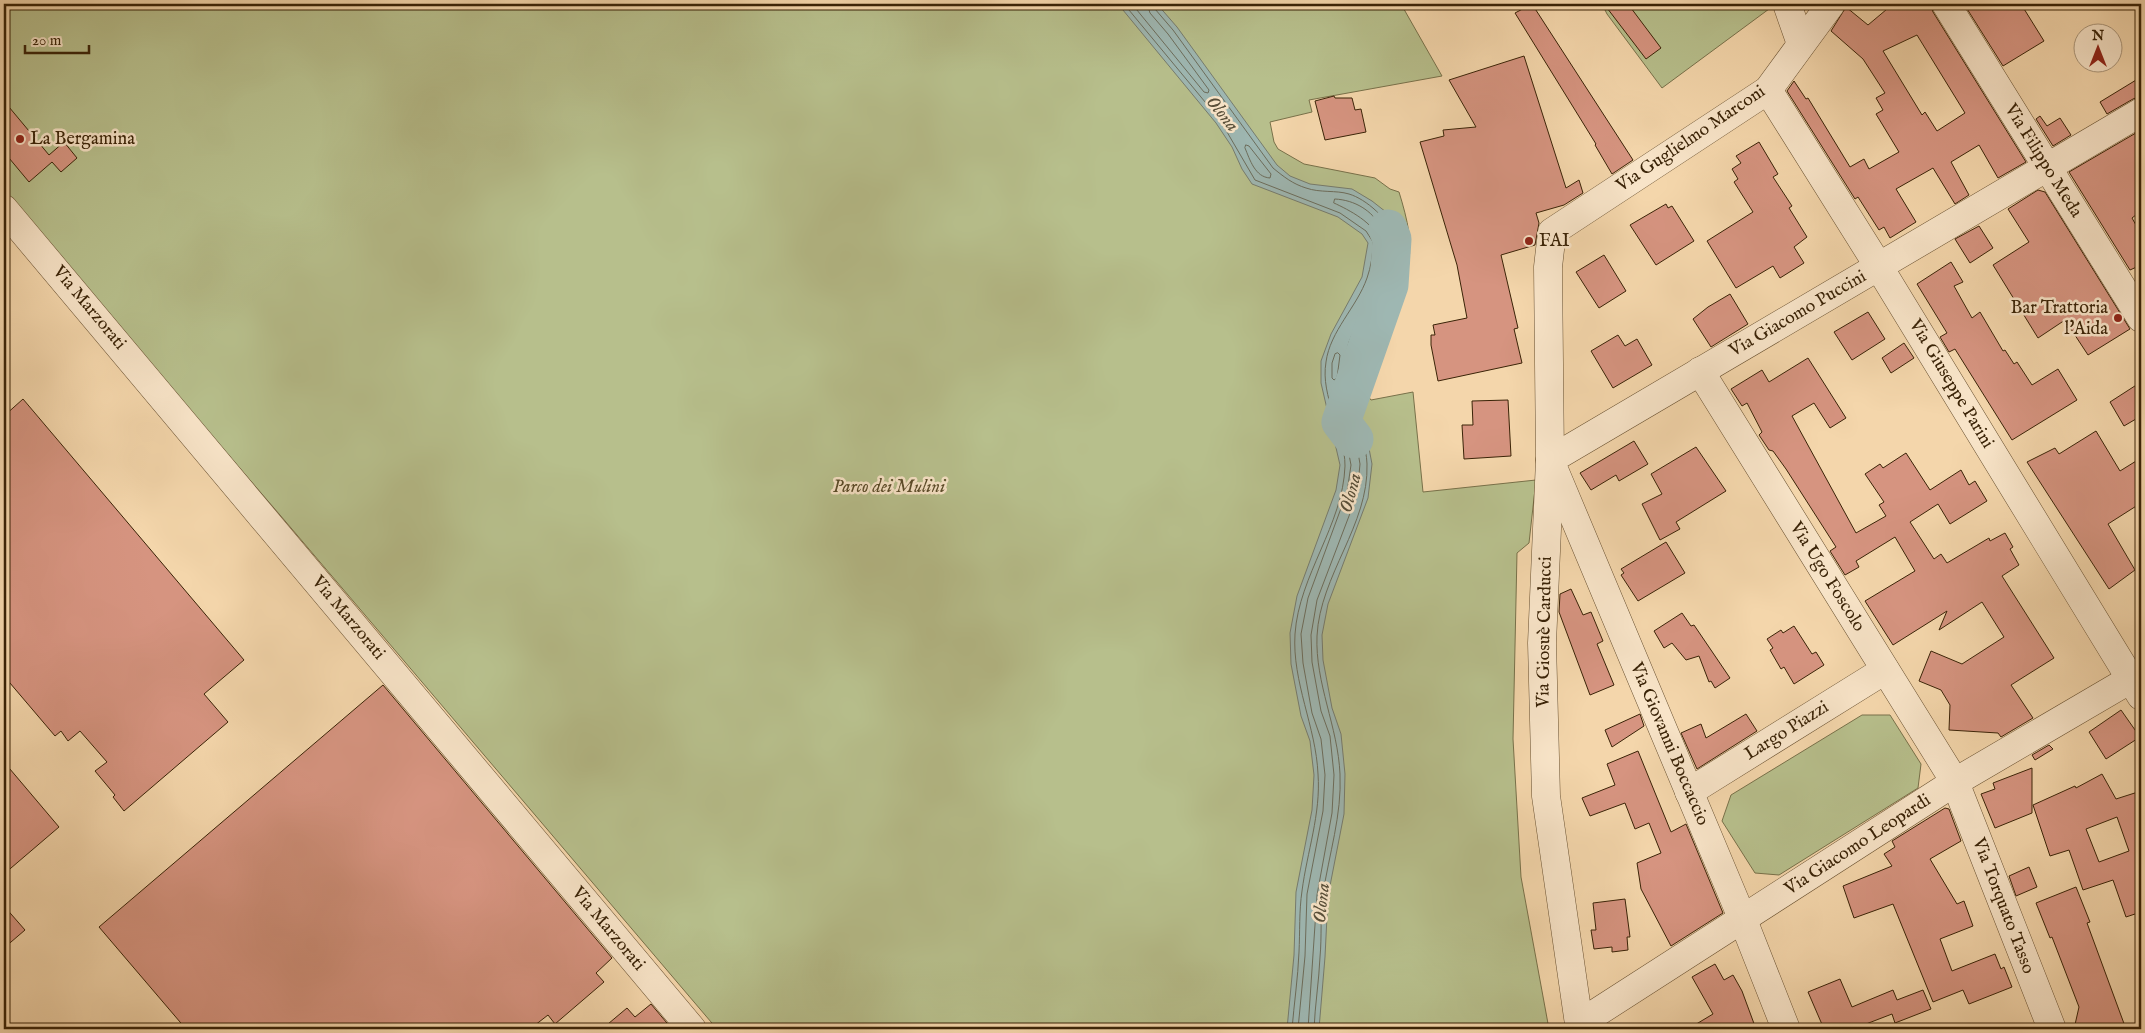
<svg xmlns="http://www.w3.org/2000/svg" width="2145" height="1033" font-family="'IM FELL English',serif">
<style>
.green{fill:#b7bf8c;stroke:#78714a}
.water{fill:#9eb7b2;stroke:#767c6e}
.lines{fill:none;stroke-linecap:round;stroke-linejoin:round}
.shore{stroke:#6c6d5c;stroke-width:1}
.river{stroke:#9eb7b2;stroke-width:39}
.building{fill:#d69480;stroke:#3a2307;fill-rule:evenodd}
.minor-casing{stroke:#685030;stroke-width:29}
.minor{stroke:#f8e4c8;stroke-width:28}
.poi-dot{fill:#8f2418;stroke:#f8e4c8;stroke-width:2}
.labels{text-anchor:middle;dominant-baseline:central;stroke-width:5;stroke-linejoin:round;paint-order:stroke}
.poi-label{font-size:18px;fill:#3a2307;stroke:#f8e4c8;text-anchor:start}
.street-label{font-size:18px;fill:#3a2307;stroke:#f8e4c8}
.park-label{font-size:18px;font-style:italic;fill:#594a28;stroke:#f8e4c8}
.water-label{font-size:19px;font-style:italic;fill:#584f3a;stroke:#f8e4c8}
</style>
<rect width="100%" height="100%" fill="#f4d6ab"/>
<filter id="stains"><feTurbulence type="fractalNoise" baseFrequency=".004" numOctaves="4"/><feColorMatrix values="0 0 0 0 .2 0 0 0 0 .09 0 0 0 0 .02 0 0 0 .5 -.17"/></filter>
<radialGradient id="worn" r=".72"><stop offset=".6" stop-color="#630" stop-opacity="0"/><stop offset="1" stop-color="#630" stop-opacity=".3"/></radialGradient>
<g class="green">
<path d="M 4,4 L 1401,4 L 1442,76 L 1309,100 L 1312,112 L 1270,122 L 1274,142 L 1278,149 L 1304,164 L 1375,178 L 1390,189 L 1399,192 C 1403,205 1407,219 1409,233 C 1415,288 1384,338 1360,386 L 1371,400 L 1413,392 L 1423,492 L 1536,480 L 1529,543 L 1517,553 L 1513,739 L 1521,877 L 1549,1029 L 717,1029 L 280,515 L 4,194 Z"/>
<polygon points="1602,4 1767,4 1769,9 1662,88 1607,14"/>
<polygon points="1862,715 1890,715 1921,764 1918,788 1779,875 1755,873 1722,821 1731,795"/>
</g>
<polygon class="water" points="1118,4 1157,4 1177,27 1277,165 1290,176 1310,184 1352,189 1372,201 1386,212 1398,235 1396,266 1385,291 1354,343 1349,366 1348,380 1357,415 1367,438 1372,464 1368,498 1328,604 1322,635 1323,660 1332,708 1341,734 1345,774 1344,814 1328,896 1325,957 1319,1029 1287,1029 1294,955 1296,892 1312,810 1314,775 1310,741 1301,716 1291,664 1290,633 1297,596 1336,490 1340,465 1321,383 1321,361 1331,334 1362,277 1368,243 1362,234 1338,217 1252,184 1242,169 1232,147 1216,123"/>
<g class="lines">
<g class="shore">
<path d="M 1124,4 L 1220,120 L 1255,180 L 1340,213 L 1366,231 L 1373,242 C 1373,254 1371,267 1367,278 C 1357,307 1330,331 1326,362 C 1320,397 1345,431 1345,466 C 1343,525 1299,575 1295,634 C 1292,682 1316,727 1318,774 C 1321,814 1307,852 1302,891 C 1299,911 1300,932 1299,952 C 1298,978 1294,1004 1292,1029"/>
<polyline points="1132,4 1204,92 1208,93 1209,90 1168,34 1150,13 1147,4"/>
<path d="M 1153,4 L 1155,9 L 1173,30 L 1273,168 C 1284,177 1293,184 1306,188 C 1320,193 1336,190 1349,194 C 1366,199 1390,220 1393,237 C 1394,241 1393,247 1392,251 C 1390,288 1361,310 1349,342 C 1347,349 1345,358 1344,366 C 1339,401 1366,430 1367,464 C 1369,525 1320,575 1317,636 C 1315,683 1338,727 1340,774 C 1342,815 1329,854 1323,894 C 1320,914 1322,936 1320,957 C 1319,981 1315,1005 1314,1029"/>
<path d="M 1246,145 L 1249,146 L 1271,174 L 1270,178 C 1255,177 1250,160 1245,148 Z"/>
<path d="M 1335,199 C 1376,201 1401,243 1378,278 L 1374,276 C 1376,265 1382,251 1379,241 C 1375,223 1349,210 1334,203 Z"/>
<polygon points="1338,353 1340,355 1337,378 1334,380 1332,378 1332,363 1335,354"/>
<polyline points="1298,1029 1305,956 1307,894 1323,811 1325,775 1321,739 1312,713 1303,663 1301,634 1308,598 1347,492 1351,465 1343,423 1345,420 1356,441 1360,464 1357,495 1317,600 1311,635 1312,662 1321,711 1330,736 1334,775 1332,813 1317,895 1308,1029"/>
</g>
<polyline class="river" points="1354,439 1341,422 1389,285 1392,239 1388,229"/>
</g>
<g class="building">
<polygon points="1532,4 1633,160 1612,174 1595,145 1596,144 1515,13"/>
<polygon points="1604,4 1628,4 1661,48 1646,59"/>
<path d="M 1893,4 L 1930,4 L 1933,12 L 2026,162 L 1998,178 L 1979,145 L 1951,162 L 1969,195 L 1955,204 L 1933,168 L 1896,189 L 1916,222 L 1890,238 L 1884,227 L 1879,230 L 1858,197 L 1855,199 L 1787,91 L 1794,81 L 1806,99 L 1808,98 L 1850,167 L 1864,159 L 1869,169 L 1899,152 L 1876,114 L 1883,110 L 1876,98 L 1885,93 L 1863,59 L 1831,31 L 1846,7 L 1868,25 ZM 1917,35 L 1965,113 L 1937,131 L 1925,112 L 1922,115 L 1883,51 Z"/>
<polygon points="1964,4 2021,4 2044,41 2003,66"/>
<polygon points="1524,56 1566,188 1579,180 1583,193 1564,205 1536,213 1539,223 1535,245 1501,255 1518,328 1514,329 1522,363 1438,381 1431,345 1431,335 1435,335 1433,325 1467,318 1457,265 1420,142 1444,136 1443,130 1476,127 1449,80"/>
<polygon points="2141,77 2141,96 2133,99 2107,114 2100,102"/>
<polygon points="1334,96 1335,98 1352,98 1355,110 1361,109 1366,132 1325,140 1315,101"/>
<polygon points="4,101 49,155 64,142 77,158 61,172 52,162 29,182 4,152"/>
<polygon points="2040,116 2047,126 2060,118 2071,135 2053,146 2036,119"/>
<polygon points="2141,130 2141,211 2132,218 2141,234 2141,265 2130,270 2069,172"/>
<polygon points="1759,142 1778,174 1773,177 1792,206 1789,208 1807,237 1794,247 1804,263 1780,278 1773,266 1736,288 1707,241 1753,212 1734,182 1738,179 1732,169 1741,163 1736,156"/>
<polygon points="2038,190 2045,192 2130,329 2088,355 2065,320 2038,338 1993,265 2029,242 2008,209"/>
<polygon points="1666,204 1668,208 1672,206 1694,241 1656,265 1630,225"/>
<polygon points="1979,226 1993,248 1970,263 1955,239"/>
<polygon points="1604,255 1626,291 1599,308 1576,272"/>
<polygon points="1951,262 1963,282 1954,286 1972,318 1980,312 2003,351 2005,350 2014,364 2017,362 2032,385 2058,369 2077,400 2012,440 1955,349 1949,352 1940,337 1947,333 1917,284"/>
<polygon points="1730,294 1748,324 1711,347 1693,319 1708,307"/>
<polygon points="1868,312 1885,339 1852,360 1834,332"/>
<polygon points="1618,335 1625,346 1637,339 1652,365 1613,388 1591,351"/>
<polygon points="1904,343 1914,358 1891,373 1882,358"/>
<polygon points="1808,358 1846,418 1830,428 1814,403 1792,416 1856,533 1886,516 1879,505 1884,502 1865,474 1880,464 1883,468 1906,453 1930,490 1961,470 1969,485 1975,481 1987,501 1950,524 1938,504 1910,522 1934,559 1941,554 1947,563 1989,538 1990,541 2005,533 2013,547 2010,549 2019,565 2002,576 2054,658 2011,685 2033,718 2001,737 1998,733 1949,730 1950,705 1941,690 1919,681 1931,651 1962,664 2004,637 1982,602 1939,630 1947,611 1893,645 1865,601 1915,571 1895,537 1856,561 1859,567 1845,575 1830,551 1836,547 1786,469 1773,451 1769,450 1759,435 1762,432 1747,403 1742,406 1731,389 1762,370 1769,382"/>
<polygon points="2141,382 2141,416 2124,426 2110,402"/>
<polygon points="23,399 244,660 204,694 228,722 124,811 113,797 115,795 95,771 107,762 80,731 68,741 61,731 55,736 4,676 4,416"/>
<polygon points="1508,400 1511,456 1464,459 1462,425 1473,425 1472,401"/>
<polygon points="2096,431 2120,471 2141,458 2141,503 2108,524 2135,570 2109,589 2027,462 2055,448 2059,454"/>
<polygon points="1634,441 1648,464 1619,481 1616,475 1591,490 1580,473"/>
<polygon points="1696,447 1726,491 1676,522 1680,529 1660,540 1642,504 1662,494 1651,474"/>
<polygon points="1666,542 1685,573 1638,601 1621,575 1624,573 1621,569"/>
<polygon points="1571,589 1583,615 1591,612 1603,641 1597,644 1614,685 1590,695 1559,612 1560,594"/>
<polygon points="1682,613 1691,626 1694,625 1730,678 1715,688 1711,681 1709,682 1699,656 1686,660 1672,643 1664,648 1654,631"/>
<polygon points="1794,626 1812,654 1816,652 1824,665 1794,684 1784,667 1781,669 1770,650 1773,648 1767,639 1781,630 1783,633"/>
<polygon points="383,685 612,958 596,973 604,982 555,1024 548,1015 530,1029 186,1029 99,927"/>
<polygon points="2121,710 2140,737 2106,759 2089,732"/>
<polygon points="1640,714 1644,726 1612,747 1605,730"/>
<polygon points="1746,714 1757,731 1697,769 1681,733 1701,724 1706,738"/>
<polygon points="2049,745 2053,749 2035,760 2032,755"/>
<polygon points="1638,751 1671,832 1686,824 1723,913 1671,946 1641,889 1637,863 1661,853 1649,823 1635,829 1625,803 1590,816 1582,798 1615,785 1607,764"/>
<polygon points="4,762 59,827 4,874"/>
<polygon points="2032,768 2032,813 1995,828 1981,794 1995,789 1993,783"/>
<path d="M 2102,774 L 2116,799 L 2141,791 L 2141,912 L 2126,917 L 2113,880 L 2083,890 L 2069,850 L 2050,856 L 2033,805 L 2075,786 L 2076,788 ZM 2117,817 L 2129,851 L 2099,862 L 2086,829 Z"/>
<polygon points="1945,808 1949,809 1961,841 1930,859 1957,904 1964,901 1973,926 1940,939 1952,971 1995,954 2001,969 2004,967 2012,987 1969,1004 1963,990 1933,1002 1893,904 1854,918 1843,886 1892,866 1884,854 1895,847 1892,841"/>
<polygon points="2029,867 2037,887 2016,896 2009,876"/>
<polygon points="2076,887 2090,922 2087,923 2126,1029 2074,1029 2079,1007 2052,937 2050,938 2036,903"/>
<polygon points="1625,899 1630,937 1627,937 1628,950 1612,952 1612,947 1594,949 1591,930 1596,930 1593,903"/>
<polygon points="4,906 25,930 4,948"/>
<polygon points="1715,964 1724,980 1733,975 1742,991 1756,1029 1688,1029 1713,1014 1692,977"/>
<polygon points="1840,979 1852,1007 1893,990 1897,1000 1923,990 1931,1009 1895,1023 1892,1014 1853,1029 1824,1029 1808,992"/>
<polygon points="651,1004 672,1029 602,1029 627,1008 635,1017"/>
</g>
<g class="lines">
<g class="minor-casing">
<g id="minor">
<polyline points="1787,4 1801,44"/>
<polyline points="1946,4 2141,318"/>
<polyline points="1768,90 1879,267 2141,696"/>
<polyline points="4,209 692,1029"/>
<polyline points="1700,371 1955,782 2052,1029"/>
<polyline points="1689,792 1885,670"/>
<polyline points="1579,1024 1955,782 2141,673"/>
<polyline points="1582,1029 1579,1024 1546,796 1542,643 1550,460 1548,267 1552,232 1768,90 1831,4"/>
<polyline points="1786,1029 1743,920 1550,460 2141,112"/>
</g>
</g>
<use href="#minor" class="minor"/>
</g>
<g class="poi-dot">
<circle cx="20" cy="139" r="5"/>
<circle cx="1529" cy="241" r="5"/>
<circle cx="2118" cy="318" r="5"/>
</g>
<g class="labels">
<g class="poi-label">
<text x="30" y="139">La Bergamina</text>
<text x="1539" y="241">FAI</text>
<text x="2108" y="308" text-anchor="end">Bar Trattoria<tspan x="2108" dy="21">l'Aida</tspan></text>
</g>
<g class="street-label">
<text transform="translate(1691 139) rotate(-34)">Via Guglielmo Marconi</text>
<text transform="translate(2043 161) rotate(58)">Via Filippo Meda</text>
<text transform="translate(89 308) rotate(50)">Via Marzorati</text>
<text transform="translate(1798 314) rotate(-30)">Via Giacomo Puccini</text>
<text transform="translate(1951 384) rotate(59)">Via Giuseppe Parini</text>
<text transform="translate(1827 577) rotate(58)">Via Ugo Foscolo</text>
<text transform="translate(348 618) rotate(50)">Via Marzorati</text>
<text transform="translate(1545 632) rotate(-89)">Via Giosuè Carducci</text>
<text transform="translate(1787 731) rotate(-32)">Largo Piazzi</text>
<text transform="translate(1669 744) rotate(67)">Via Giovanni Boccaccio</text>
<text transform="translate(1858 845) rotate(-33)">Via Giacomo Leopardi</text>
<text transform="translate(2003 906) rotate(69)">Via Torquato Tasso</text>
<text transform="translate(608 929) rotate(50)">Via Marzorati</text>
</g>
<g class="park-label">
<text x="889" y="487">Parco dei Mulini</text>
</g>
<g class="water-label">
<text transform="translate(1222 114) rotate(51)">Olona</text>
<text transform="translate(1351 493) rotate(-75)">Olona</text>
<text transform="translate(1322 903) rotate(-84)">Olona</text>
</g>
</g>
<rect width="2145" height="1033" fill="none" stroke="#f4d6ab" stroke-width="20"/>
<rect x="5" y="5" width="2135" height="1023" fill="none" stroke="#3a2307" stroke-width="2.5"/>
<rect x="10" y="10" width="2125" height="1013" fill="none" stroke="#3a2307"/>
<g transform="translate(2098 48)"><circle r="24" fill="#f8e4c8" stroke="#ac977b"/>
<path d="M0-4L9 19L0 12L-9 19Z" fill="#8f2418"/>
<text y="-8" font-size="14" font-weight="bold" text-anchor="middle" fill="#3a2307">N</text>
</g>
<path d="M25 45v8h64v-8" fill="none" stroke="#3a2307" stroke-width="2.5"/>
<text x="32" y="45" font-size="15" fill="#3a2307" stroke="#f8e4c8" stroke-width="4" paint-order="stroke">20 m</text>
<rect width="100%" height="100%" filter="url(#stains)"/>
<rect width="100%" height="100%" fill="url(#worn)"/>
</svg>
